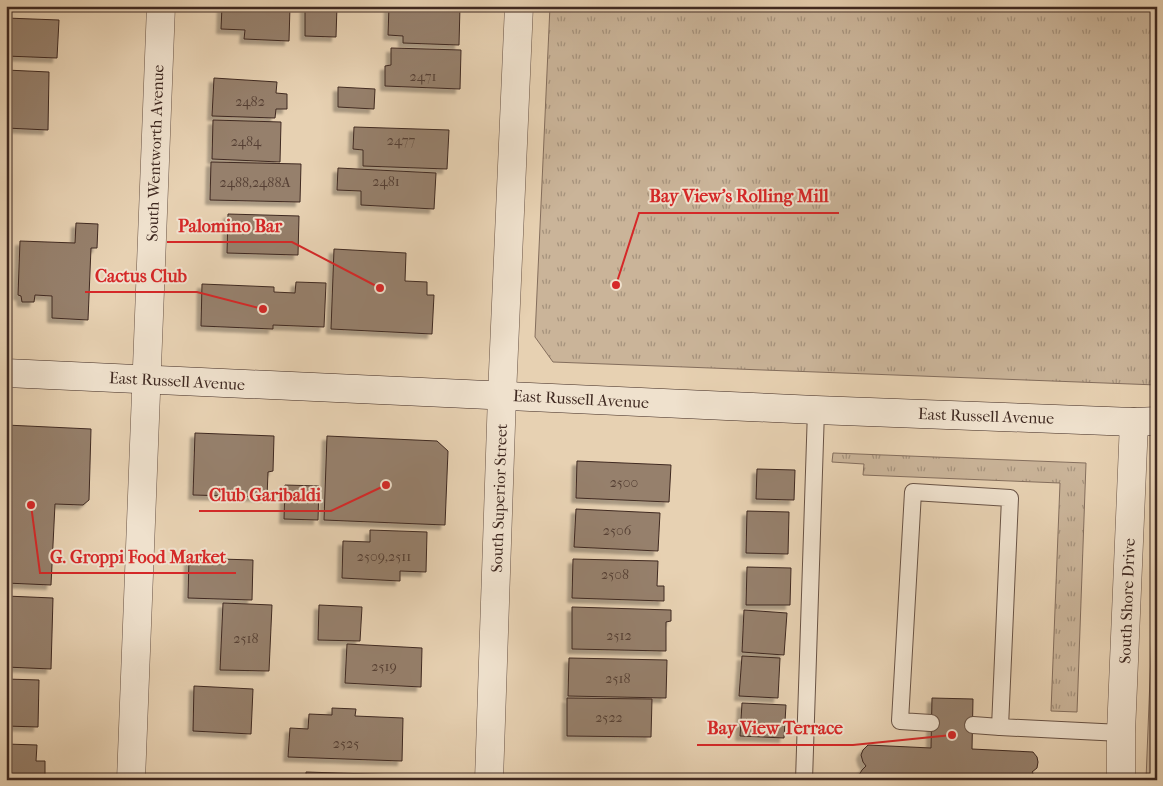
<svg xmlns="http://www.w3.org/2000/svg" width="1163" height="786" font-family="'IM FELL French Canon',serif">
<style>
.grass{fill:url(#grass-tufts);stroke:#846e5d}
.green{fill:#cab499;stroke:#846e5d}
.building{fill:#96806c;stroke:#3f2921;filter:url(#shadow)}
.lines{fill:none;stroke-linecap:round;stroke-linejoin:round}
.service-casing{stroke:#695345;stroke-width:18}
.minor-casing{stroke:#695345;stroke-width:29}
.tertiary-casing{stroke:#695345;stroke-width:29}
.secondary-casing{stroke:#3f2921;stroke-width:29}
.service{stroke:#efe1cd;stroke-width:16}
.minor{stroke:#efe1cd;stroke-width:28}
.tertiary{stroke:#efe1cd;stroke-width:28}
.secondary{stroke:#efe1cd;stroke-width:28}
.labels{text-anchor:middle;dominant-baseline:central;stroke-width:4;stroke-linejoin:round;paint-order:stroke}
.number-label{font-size:14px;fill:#553f34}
.street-label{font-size:16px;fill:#3f2921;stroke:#efe1cd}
.leader{fill:none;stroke:#d62828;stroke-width:2}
.callout-dot{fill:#d62828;stroke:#efe1cd;stroke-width:2}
.callout-label{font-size:18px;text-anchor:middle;font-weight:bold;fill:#d62828;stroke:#efe1cd;stroke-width:4;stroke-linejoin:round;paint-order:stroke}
</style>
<defs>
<pattern id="grass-tufts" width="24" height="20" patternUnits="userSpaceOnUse" patternTransform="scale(1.25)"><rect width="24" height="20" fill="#cab499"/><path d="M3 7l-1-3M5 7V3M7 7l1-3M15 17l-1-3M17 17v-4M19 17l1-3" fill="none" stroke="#a5927c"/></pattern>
<filter id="shadow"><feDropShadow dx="-4.5" dy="4.5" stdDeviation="1" flood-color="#0004"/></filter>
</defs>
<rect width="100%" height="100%" fill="#e7d1b2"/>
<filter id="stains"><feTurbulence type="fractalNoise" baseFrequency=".004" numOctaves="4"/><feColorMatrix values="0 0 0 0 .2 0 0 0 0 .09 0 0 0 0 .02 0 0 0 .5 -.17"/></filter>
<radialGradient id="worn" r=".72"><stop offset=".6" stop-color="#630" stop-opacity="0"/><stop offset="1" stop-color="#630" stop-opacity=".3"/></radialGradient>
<g class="grass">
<polygon points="550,6 1157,6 1157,385 553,362 535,337"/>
<polygon points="833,453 1086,463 1077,712 1051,711 1060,483 863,475 864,464 832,462"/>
</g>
<polygon class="green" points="1157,502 1157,780 1146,780"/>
<g class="building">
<polygon points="222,6 290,6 289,41 244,39 245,30 221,29"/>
<polygon points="305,6 337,6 336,37 305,36"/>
<polygon points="389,6 460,6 459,45 403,43 403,36 388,35"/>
<polygon points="6,18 59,20 57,58 6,56"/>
<polygon points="391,48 461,50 460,89 385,86 385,66 391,65"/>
<polygon points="6,70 49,72 48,130 6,128"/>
<polygon points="214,78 277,82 276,93 287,94 287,109 276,109 275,118 212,116"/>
<polygon points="338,87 375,89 374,109 338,107"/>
<polygon points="213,120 281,122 280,162 212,159"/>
<polygon points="354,127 449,130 447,169 363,166 363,150 353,149"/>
<polygon points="211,162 301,164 300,202 210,200"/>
<polygon points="338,168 436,173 434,209 361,205 361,191 337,190"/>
<polygon points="228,214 299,216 298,255 227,253"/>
<polygon points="76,223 98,224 97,248 91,248 88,320 52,318 52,296 35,295 34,302 22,302 21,296 18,295 20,241 75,243"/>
<polygon points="334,249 406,253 405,281 427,282 427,295 434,295 432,334 331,329"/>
<polygon points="296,282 326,283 324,327 273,325 273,329 201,326 202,284 274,287 274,292 295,293"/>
<polygon points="6,425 91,429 89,500 83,505 55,504 51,585 6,583"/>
<polygon points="195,433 274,436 273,471 268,472 267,497 193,495"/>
<polygon points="327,436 437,441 448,451 445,525 324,520"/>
<polygon points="577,461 671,465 669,502 576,498"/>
<polygon points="757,469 795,470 794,500 756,499"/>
<polygon points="285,485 319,486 318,520 284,519"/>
<polygon points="576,509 660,513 658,551 574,547"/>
<polygon points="747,511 789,512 788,554 746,553"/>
<polygon points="370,530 427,532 426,572 400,571 400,581 342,578 343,541 370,542"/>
<polygon points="189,558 253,560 252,600 188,598"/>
<polygon points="573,559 658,561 657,586 664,586 664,601 572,598"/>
<polygon points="747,567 791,568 790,605 746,605"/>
<polygon points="6,596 53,598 51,669 6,667"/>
<polygon points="223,603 272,605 269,671 220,670"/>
<polygon points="319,605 362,607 360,641 318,640"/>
<polygon points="572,607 671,610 671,621 666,622 666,651 572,649"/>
<polygon points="744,610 787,613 784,655 742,652"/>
<polygon points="347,644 422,648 421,687 345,683"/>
<polygon points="742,656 780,658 778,698 739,696"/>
<polygon points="569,658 667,660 666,698 568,696"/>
<polygon points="6,679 39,680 38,727 6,726"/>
<polygon points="194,686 253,689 251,734 193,731"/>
<polygon points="567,698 652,699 651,737 567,736"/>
<polygon points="932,698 973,699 972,749 1033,752 1037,757 1038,762 1037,768 1032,772 1037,780 861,780 859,775 862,770 866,766 863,762 861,755 863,750 868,745 931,748"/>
<polygon points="742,703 786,705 784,738 740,736"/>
<polygon points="332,708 356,709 355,716 403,718 402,761 288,757 290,728 308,729 309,714 332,715"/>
<polygon points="6,744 37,745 36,761 45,761 45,776 36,776 36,780 6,780"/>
<polygon points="306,772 401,775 401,780 306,780"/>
</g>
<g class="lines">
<g class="service-casing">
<g id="service">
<polyline points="931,723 900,721 913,492 1010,498 1000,727 1121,733"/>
<polyline points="973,725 1000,727"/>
<polyline points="804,780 816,410"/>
</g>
</g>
<g class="minor-casing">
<g id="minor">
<polyline points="502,395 519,6"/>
<polyline points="131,780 161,6"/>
<polyline points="1121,780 1121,733 1134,422"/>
</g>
</g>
<g class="tertiary-casing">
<polyline id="tertiary" points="489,780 502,395"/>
</g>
<g class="secondary-casing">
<polyline id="secondary" points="6,373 816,410 1134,422 1157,421"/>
</g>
<use href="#service" class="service"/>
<use href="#minor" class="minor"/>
<use href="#tertiary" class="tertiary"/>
<use href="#secondary" class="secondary"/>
</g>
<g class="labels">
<g class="number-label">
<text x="423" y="76">2471</text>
<text x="250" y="101">2482</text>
<text x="401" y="140">2477</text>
<text x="246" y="141">2484</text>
<text x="386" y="181">2481</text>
<text x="255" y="182">2488,2488A</text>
<text x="624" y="482">2500</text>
<text x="617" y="530">2506</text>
<text x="384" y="556">2509,2511</text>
<text x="615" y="574">2508</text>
<text x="619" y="635">2512</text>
<text x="246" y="638">2518</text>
<text x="384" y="666">2519</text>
<text x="618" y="678">2518</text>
<text x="609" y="717">2522</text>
<text x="346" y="743">2525</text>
</g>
<g class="street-label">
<text transform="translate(155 153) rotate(-88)">South Wentworth Avenue</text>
<text transform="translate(177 381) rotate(3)">East Russell Avenue</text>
<text transform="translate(581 399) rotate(3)">East Russell Avenue</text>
<text transform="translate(986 416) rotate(2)">East Russell Avenue</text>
<text transform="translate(499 498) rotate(-88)">South Superior Street</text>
<text transform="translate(1127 601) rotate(-88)">South Shore Drive</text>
</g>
</g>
<path class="leader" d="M616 285L639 213H839M380 288L292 242H167M263 309L197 292H85M386 485L331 511H199M31 505L40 573H236M952 735L853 745H697"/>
<g class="callout-dot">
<circle cx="616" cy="285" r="5"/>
<circle cx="380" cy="288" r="5"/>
<circle cx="263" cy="309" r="5"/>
<circle cx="386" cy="485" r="5"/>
<circle cx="31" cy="505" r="5"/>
<circle cx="952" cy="735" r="5"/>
</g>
<g class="callout-label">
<text x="739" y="202">Bay View's Rolling Mill</text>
<text x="230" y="232">Palomino Bar</text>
<text x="141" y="282">Cactus Club</text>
<text x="265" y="501">Club Garibaldi</text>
<text x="138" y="563">G. Groppi Food Market</text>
<text x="775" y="734">Bay View Terrace</text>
</g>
<rect width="1163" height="786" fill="none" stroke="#e7d1b2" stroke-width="25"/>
<rect x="8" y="8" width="1148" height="771" fill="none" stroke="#3f2921" stroke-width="2.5"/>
<rect x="12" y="12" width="1138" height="761" fill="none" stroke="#3f2921"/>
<rect width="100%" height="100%" filter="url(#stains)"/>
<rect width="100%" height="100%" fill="url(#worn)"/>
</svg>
